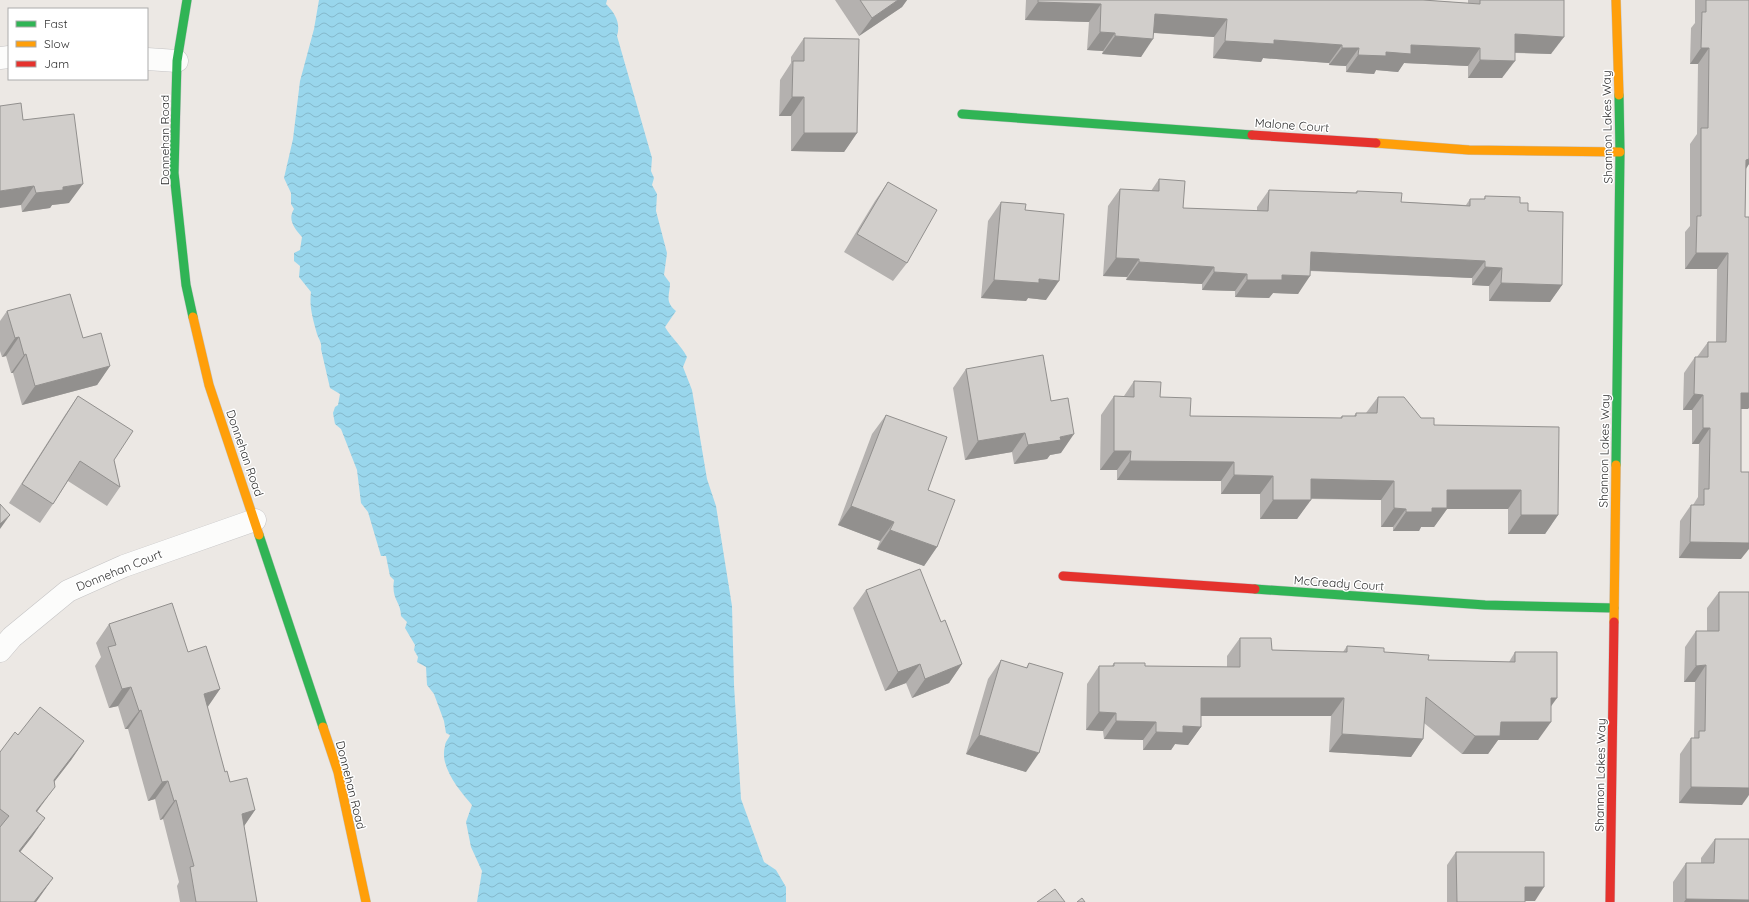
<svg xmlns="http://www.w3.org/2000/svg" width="1749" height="902" font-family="Quicksand,sans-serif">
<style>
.water{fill:url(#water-waves)}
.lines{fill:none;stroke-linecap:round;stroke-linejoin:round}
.street-casing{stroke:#c5c4c5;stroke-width:23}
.fast-casing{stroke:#c5c4c5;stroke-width:10}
.slow-casing{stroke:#c5c4c5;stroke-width:10}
.jam-casing{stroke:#c5c4c5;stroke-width:10}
.street{stroke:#fcfcfb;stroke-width:22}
.fast{stroke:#30b455;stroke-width:9}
.slow{stroke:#ff9f0a;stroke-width:9}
.jam{stroke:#e5322d;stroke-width:9}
.wall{fill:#b4b1af}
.shaded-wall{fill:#92908e}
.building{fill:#d1cecb;stroke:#92908e}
.labels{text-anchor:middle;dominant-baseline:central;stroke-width:3;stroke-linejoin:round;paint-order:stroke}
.street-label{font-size:12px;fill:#2e2e2e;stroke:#fff}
</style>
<defs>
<pattern id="water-waves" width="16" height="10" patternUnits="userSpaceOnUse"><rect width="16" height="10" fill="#99d6ec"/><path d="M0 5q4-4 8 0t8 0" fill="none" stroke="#84b8cb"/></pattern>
</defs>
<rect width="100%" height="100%" fill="#ece8e4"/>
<path class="water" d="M 319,0 L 607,0 L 606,4 C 615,13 621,23 617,36 L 652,158 L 651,171 L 654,178 L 652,185 L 657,194 L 656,211 L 667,253 L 664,275 L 670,283 C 670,295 664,301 676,311 L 665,327 C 672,339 681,345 687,357 L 683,367 L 692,390 L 707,479 L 716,506 L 732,606 L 734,685 L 741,799 L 764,862 L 776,870 L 786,887 L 786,902 L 477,902 L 482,871 L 471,847 L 466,822 L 472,805 C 460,791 439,767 445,746 C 445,742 449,738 450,735 L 446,733 L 444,721 L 434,694 L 427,685 L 426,667 L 417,662 L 418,657 L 414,650 L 415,645 L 405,628 L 407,622 L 401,616 C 401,601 391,600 394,580 L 390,576 L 386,556 L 381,556 L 368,512 L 361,503 L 357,470 L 341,429 L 335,424 L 333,413 L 335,407 L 338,405 L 340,394 L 330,388 L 321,349 C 322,342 319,340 317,334 C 313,319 309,307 311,292 L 299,277 L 300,266 L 294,261 L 294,253 L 300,250 L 302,237 C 295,229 287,220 294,209 L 291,204 L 291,193 L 284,178 L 293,139 L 300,81 L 314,29 Z"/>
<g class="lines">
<g class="street-casing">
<g id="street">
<polyline points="0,58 9,57"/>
<polyline points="147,59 177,61"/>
<polyline points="0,651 12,637 68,591 124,566 255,520"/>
</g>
</g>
<g class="fast-casing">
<g id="fast">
<polyline points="187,0 177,61 174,173 186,285 193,317"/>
<polyline points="962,114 1252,135"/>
<polyline points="1616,465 1620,152 1619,95"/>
<polyline points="259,535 323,727"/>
<polyline points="1255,589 1485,605 1614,608"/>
</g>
</g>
<g class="slow-casing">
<g id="slow">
<polyline points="1616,0 1619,95"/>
<polyline points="1376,143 1469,150 1620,152"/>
<polyline points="193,317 209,385 259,535"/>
<polyline points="1614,622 1616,465"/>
<polyline points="323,727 338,772 366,902"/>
</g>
</g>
<g class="jam-casing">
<g id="jam">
<polyline points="1252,135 1376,143"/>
<polyline points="1063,576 1255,589"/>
<polyline points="1610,902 1614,622"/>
</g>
</g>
<use href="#street" class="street"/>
<use href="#fast" class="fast"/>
<use href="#slow" class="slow"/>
<use href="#jam" class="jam"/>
</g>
<g class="wall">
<polygon points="835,0 907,0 902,7 859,36"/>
<polygon points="1026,0 1423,0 1468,3 1468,0 1564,0 1551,54 1515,53 1502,78 1468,78 1468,66 1404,63 1398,72 1376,70 1374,74 1346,72 1346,66 1329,65 1329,63 1263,58 1261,62 1213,58 1214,37 1154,33 1141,57 1102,54 1103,51 1087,50 1089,22 1025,20"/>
<polygon points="1695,0 1749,0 1749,164 1746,169 1745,217 1748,409 1741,409 1741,559 1679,558 1680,521 1691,505 1693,505 1698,497 1699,444 1692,444 1692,410 1683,410 1684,373 1695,357 1697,357 1708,342 1716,342 1717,269 1685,269 1685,232 1690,226 1690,144 1697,134 1698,64 1690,64 1691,28 1695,23"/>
<polygon points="804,38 857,133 844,152 791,151 791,116 779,116 780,80 791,63 791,57"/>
<polygon points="23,120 69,203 52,205 50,208 22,212 21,205"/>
<polygon points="1159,179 1183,208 1257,211 1257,207 1269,190 1355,193 1357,191 1401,202 1466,205 1470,199 1484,199 1485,196 1520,203 1528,211 1562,285 1550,302 1489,301 1489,286 1472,285 1472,278 1310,271 1298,294 1273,293 1269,298 1235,297 1235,291 1202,290 1202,284 1126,280 1127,277 1103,276 1108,206 1120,189 1151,191"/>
<polygon points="888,182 907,263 893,281 844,252 875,201"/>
<polygon points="1001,202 1025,210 1046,300 1028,298 1026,301 981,298 988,221"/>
<polygon points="7,311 83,338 110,366 97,385 22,405 13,373 11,373 6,356 2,357 0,351 0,321"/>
<polygon points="966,369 1061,453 1050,455 1047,459 1014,464 1012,452 965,460 953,388"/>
<polygon points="1134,381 1190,416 1340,418 1342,416 1354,416 1356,413 1366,413 1378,397 1421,418 1434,425 1558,515 1545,534 1508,534 1508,509 1447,509 1434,527 1421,527 1419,531 1393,531 1393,527 1381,527 1381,500 1311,499 1297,519 1260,519 1260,494 1221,494 1221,481 1117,480 1117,470 1100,470 1101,415 1114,396 1124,396"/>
<polygon points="78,396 114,460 120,487 107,506 68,481 53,504 40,523 9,503 65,415"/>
<polygon points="886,415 928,490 937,547 924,566 877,549 880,541 838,525 872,434"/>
<polygon points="866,590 941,622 962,664 949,683 912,698 906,683 885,691 853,608"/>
<polygon points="1719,592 1742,805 1679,803 1680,754 1691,738 1694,738 1695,682 1684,682 1685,647 1696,631 1707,631 1707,608"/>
<polygon points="109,624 188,652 220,689 207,707 225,772 230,782 255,810 244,826 257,902 180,902 177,886 179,882 163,819 160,820 155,799 148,801 128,729 125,729 118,706 109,708 95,666 101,657 96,643"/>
<polygon points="1240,638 1272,650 1343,652 1347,646 1428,660 1509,662 1515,652 1551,706 1538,740 1498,740 1488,754 1462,754 1424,723 1423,739 1411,757 1329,752 1331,716 1201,716 1201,727 1188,745 1175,744 1171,750 1143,750 1143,740 1104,739 1103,731 1086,730 1087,684 1099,666 1112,666 1114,663 1145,666 1227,667 1227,656"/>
<polygon points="1001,660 1026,668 1029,663 1026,772 966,754 988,679"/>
<polygon points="18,735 84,741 71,760 54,782 37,812 45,818 20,852 53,878 36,902 0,902 0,752"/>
<polygon points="1715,839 1749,902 1673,902 1673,882 1686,863 1701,863 1701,858"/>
<polygon points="1456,852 1535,901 1525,901 1525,902 1447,902 1447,865"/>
</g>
<g class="shaded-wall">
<polygon points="898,0 907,0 902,7 859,36 872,18"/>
<polygon points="1038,2 1101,4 1089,22 1025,20"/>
<polygon points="1155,14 1227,19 1214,37 1142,32"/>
<polygon points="1100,32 1115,33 1103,51 1087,50"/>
<polygon points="1515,34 1564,37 1551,54 1502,52"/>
<polygon points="1115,36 1153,39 1141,57 1102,54"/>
<polygon points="1274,40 1342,45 1329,63 1263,58 1261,62 1213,58 1225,41"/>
<polygon points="1411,45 1480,48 1468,66 1404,63 1398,72 1376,70 1374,74 1346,72 1358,55"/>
<polygon points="1342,48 1359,48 1346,66 1329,65"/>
<polygon points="1701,48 1709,48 1698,64 1690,64"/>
<polygon points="1480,60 1515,61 1502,78 1468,78"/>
<polygon points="792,97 804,97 791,116 779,116"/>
<polygon points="804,133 857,133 844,152 791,151"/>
<polygon points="1749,159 1749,164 1741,175 1746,160"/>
<polygon points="83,184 69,203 52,205 50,208 22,212 36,193 63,187"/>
<polygon points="34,186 21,205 0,208 0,191"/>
<polygon points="1311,252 1485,261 1472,278 1298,270"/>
<polygon points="1696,253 1728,253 1717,269 1685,269"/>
<polygon points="1116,258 1139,259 1127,277 1103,276"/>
<polygon points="1139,262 1214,267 1202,284 1126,280"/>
<polygon points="1485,267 1502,268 1489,286 1472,285"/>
<polygon points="1214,272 1247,274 1235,291 1202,290"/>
<polygon points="1282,275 1310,276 1298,294 1273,293 1269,298 1235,297 1247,280"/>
<polygon points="1039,279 1059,281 1046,300 1028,298 1026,301 981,298 994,280"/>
<polygon points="1501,283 1562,285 1550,302 1489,301"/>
<polygon points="19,337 6,356 2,357 15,338"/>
<polygon points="26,354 13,373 11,373 24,355"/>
<polygon points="110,366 97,385 22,405 35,386"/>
<polygon points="1741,393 1749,393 1749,408 1748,409 1730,409"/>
<polygon points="1694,394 1703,395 1692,410 1683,410"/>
<polygon points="1703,428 1710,428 1699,444 1692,444"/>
<polygon points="1025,433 1012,452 965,460 978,441"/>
<polygon points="1074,434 1061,453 1050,455 1047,459 1014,464 1028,445 1060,437"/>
<polygon points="1114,451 1131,451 1117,470 1100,470"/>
<polygon points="1130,461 1234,462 1221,481 1117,480"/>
<polygon points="1234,475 1273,476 1260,494 1221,494"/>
<polygon points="1311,479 1394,481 1381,500 1298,498"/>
<polygon points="1447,490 1521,490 1508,509 1447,509 1434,527 1421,527 1419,531 1393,531 1406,512"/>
<polygon points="1273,500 1311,500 1297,519 1260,519"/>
<polygon points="851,506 894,522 880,541 838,525"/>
<polygon points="1394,508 1406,509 1393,527 1381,527"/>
<polygon points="10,515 0,529 0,524"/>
<polygon points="1521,515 1558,515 1545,534 1508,534"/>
<polygon points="890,530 937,547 924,566 877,549"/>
<polygon points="1690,542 1749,543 1749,549 1741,559 1679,558"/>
<polygon points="920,664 906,683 885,691 898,672"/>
<polygon points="962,664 949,683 912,698 925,679"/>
<polygon points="1706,665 1695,682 1684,682 1696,666"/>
<polygon points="131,687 118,706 109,708 122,689"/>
<polygon points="220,689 207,708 204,694"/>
<polygon points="1201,698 1344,698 1331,716 1189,716"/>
<polygon points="1551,698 1557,698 1544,716"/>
<polygon points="141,710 128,729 125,729 139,711"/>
<polygon points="1099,712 1116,713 1103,731 1086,730"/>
<polygon points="1116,721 1156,722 1143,740 1104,739"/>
<polygon points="1501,722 1551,722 1538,740 1498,740 1488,754 1462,754 1475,736"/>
<polygon points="1183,726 1201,727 1188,745 1175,744 1171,750 1143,750 1156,732"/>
<polygon points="1342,734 1423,739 1411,757 1329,752"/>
<polygon points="979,735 1039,753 1026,772 966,754"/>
<polygon points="84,741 71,760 41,799 54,780"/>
<polygon points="168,781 155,799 148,801 162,782"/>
<polygon points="55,787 41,806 23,830 36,811"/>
<polygon points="1691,787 1749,788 1749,795 1742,805 1679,803"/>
<polygon points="176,800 163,819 160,820 174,801"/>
<polygon points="255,810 242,829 242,814"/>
<polygon points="45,818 32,837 6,870 19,851"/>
<polygon points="53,878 36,902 34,902"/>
<polygon points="1525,887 1544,887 1535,901 1516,901"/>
<polygon points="1686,899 1749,900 1749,902 1684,902"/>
</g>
<g class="building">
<polygon points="860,0 898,0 872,18"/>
<polygon points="1038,0 1423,0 1480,4 1480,0 1564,0 1564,37 1515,34 1515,61 1480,60 1480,48 1411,45 1411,54 1386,52 1386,56 1358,55 1359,48 1342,48 1342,45 1274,40 1274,44 1225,41 1227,19 1155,14 1153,39 1115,36 1115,33 1100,32 1101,4 1038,2"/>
<polygon points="1706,0 1749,0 1749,159 1746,160 1745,217 1749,217 1749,393 1741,393 1741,472 1749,472 1749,543 1690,542 1691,505 1704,505 1704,489 1709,489 1710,428 1703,428 1703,395 1694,394 1695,357 1708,357 1708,342 1726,342 1728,253 1696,253 1697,216 1701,216 1701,128 1708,128 1709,48 1701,48 1702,12 1706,12"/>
<polygon points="804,38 859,39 857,133 804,133 804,97 792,97 793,61 804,61"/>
<polygon points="21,103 23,120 74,114 83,184 63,187 63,190 36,193 34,186 0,191 0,106"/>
<polygon points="1159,179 1185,181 1183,208 1268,211 1269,190 1357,193 1357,191 1402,193 1401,202 1470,206 1470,199 1485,199 1485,196 1520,197 1520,203 1528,203 1528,211 1563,212 1562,285 1501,283 1502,268 1485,267 1485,261 1311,252 1310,276 1282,275 1282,280 1247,280 1247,274 1214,272 1214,267 1139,262 1139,259 1116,258 1120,189 1159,191"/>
<polygon points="888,182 937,210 907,263 857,234"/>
<polygon points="1001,202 1026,204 1025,210 1064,214 1059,281 1039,279 1039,283 994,280"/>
<polygon points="70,294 83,338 101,333 110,366 35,386 26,354 24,355 19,337 15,338 7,311"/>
<polygon points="1043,355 1051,401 1068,398 1074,434 1060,437 1061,440 1028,445 1025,433 978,441 966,369"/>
<polygon points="1134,381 1161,382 1160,397 1191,398 1190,416 1342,418 1342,416 1356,416 1356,413 1377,413 1378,397 1404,397 1421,418 1434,418 1434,425 1559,427 1558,515 1521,515 1521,490 1447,490 1447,508 1432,508 1432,512 1406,512 1406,509 1394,508 1394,481 1311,479 1311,500 1273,500 1273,476 1234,475 1234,462 1130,461 1131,451 1114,451 1114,396 1134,397"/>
<polygon points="78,396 133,431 114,460 120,487 80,461 53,504 22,484"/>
<polygon points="886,415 947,437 928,490 955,500 937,547 890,530 894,522 851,506"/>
<polygon points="0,504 10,515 0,524"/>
<polygon points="920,569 941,622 945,620 962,664 925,679 920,664 898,672 866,590"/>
<polygon points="1719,592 1749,592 1749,788 1691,787 1691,738 1699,738 1699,731 1705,731 1706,665 1696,666 1696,631 1719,631"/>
<polygon points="172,603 188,652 206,646 220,689 204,694 225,772 227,771 230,782 247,778 255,810 242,814 257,902 196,902 190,867 194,866 176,800 174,801 168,781 162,782 141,710 139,711 131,687 122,689 108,647 116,645 109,624"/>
<polygon points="1240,638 1271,638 1272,650 1347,652 1347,646 1384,648 1384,652 1429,655 1428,660 1515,662 1515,652 1557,652 1557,698 1551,698 1551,722 1501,722 1500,736 1475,736 1426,697 1423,739 1342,734 1344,698 1201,698 1201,727 1183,726 1183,733 1156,732 1156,722 1116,721 1116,713 1099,712 1099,666 1114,666 1114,663 1145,663 1145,666 1240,667"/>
<polygon points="1001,660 1027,668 1029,663 1063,673 1039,753 979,735"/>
<polygon points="40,707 84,741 54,780 55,787 36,811 45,818 19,851 53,878 34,902 0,902 0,827 9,816 0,809 0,752 15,732 18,735"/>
<polygon points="1715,839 1749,839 1749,900 1686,899 1686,863 1714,863"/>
<polygon points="1456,852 1544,852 1544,887 1525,887 1525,902 1457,902"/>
<polygon points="1055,889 1065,902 1037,902"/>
<polygon points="1082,898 1085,902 1077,902"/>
</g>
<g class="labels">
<g class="street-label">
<text transform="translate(1292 125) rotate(4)">Malone Court</text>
<text transform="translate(1607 127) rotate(-91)">Shannon Lakes Way</text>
<text transform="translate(164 140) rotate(-90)">Donnehan Road</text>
<text transform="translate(1604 451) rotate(-89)">Shannon Lakes Way</text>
<text transform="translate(245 453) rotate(71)">Donnehan Road</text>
<text transform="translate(119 570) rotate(-22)">Donnehan Court</text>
<text transform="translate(1339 583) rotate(4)">McCready Court</text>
<text transform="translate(1600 775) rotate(-89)">Shannon Lakes Way</text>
<text transform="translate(351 785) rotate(76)">Donnehan Road</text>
</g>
</g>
<rect x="8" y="8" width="140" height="72" fill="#ffffff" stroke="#ababab"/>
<rect x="16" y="21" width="20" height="6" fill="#30b455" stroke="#ababab"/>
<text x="44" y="28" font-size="12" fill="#2e2e2e">Fast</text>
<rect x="16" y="41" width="20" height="6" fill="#ff9f0a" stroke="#ababab"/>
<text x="44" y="48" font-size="12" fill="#2e2e2e">Slow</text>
<rect x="16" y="61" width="20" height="6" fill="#e5322d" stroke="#ababab"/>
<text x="44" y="68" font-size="12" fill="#2e2e2e">Jam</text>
</svg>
